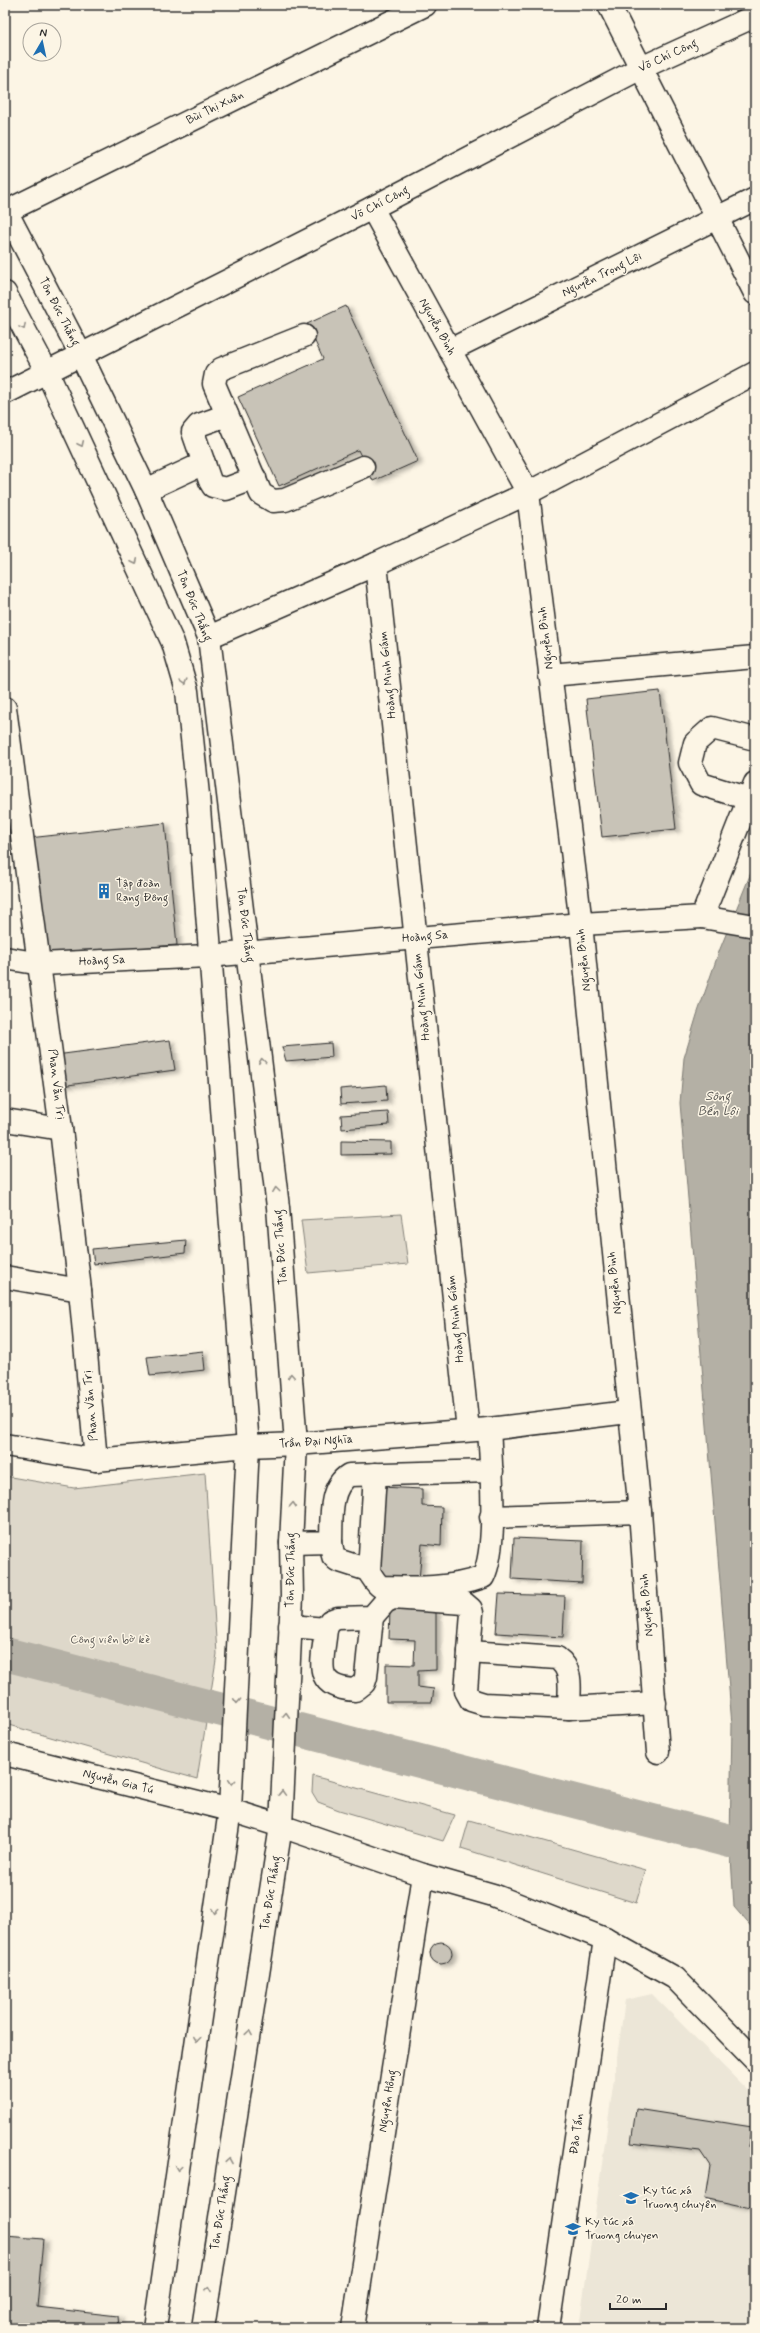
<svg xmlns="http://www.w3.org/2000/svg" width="760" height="2333" font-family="Mynerve,sans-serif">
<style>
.built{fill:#ece6d7}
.green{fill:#ded8ca;stroke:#84827a}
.water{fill:#b4b0a5;stroke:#7d7b74}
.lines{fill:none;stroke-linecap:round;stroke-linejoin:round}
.river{stroke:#b4b0a5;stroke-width:34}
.building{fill:#c8c3b7;stroke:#2b2b2b;filter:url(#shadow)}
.minor-casing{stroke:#2b2b2b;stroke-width:25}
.major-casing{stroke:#2b2b2b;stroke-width:25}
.minor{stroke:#fcf5e5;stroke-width:22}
.major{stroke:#fcf5e5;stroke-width:22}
.oneway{stroke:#949088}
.labels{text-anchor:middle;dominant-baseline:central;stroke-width:3;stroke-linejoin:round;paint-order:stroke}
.street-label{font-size:12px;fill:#2b2b2b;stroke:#fcf5e5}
.poi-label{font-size:12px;fill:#2b2b2b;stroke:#fcf5e5;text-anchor:start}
.park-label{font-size:12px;fill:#585653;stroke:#fcf5e5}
.water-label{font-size:13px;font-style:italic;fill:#545350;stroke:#fcf5e5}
</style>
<defs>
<filter id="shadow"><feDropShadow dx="4.5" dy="2.5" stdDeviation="2" flood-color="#0004"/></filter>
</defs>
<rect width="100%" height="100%" fill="#fcf5e5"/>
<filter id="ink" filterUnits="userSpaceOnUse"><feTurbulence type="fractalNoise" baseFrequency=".025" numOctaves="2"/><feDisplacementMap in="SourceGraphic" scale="8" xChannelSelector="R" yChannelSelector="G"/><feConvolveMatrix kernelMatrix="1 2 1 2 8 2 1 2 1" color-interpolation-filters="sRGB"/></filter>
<g filter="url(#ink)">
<polygon class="built" points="652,1994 755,2098 755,2328 579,2328 625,2000"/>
<g class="green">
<polygon points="401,1214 408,1264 308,1273 301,1220"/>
<polygon points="205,1473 217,1654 197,1779 5,1724 5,1476 74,1488"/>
<polygon points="313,1776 455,1815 443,1841 339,1810 318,1802 312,1792"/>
<polygon points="469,1820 646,1870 636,1903 461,1848"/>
</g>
<polygon class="water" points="755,863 755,1931 734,1907 730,1841 732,1725 680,1103 684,1058 697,1015 720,949"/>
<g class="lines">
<polyline class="river" points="5,1654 730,1841"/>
</g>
<g class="building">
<polygon points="346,306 418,461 373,481 358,450 279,486 238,397 323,359 307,324"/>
<polygon points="660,691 676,829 602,837 586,699"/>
<polygon points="165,823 177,945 45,955 29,838"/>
<polygon points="170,1040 175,1070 61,1086 56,1055"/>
<polygon points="331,1043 332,1057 286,1061 282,1047"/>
<polygon points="386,1085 387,1101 341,1104 340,1089"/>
<polygon points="388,1112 389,1125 342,1129 341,1115"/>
<polygon points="341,1141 391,1142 391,1154 341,1155"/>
<polygon points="186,1240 185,1253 94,1264 92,1249"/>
<polygon points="203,1351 205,1370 150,1376 147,1357"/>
<polygon points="381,1487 422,1489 422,1506 442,1507 441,1546 422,1544 419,1581 374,1576"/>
<polygon points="514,1538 583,1541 582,1583 512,1579"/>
<polygon points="499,1594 565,1596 563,1637 496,1633"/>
<polygon points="390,1610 436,1610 436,1670 418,1671 418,1687 434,1689 432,1702 386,1702 386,1664 414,1665 415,1640 389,1639"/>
<circle cx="441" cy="1953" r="11"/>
<polygon points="636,2109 752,2127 748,2147 755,2148 755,2209 705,2198 710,2166 700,2151 631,2143"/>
<polygon points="5,2236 43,2239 37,2307 118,2316 119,2328 5,2327"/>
</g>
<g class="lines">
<g class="minor-casing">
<g id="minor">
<polyline points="609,5 755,293"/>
<polyline points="372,208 528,493 581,924 640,1512 658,1752"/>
<polyline points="5,212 425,5"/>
<polyline points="304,336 221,369 216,374 214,384 261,494 273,501 285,500 363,467"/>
<polyline points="450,350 755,199"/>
<polyline points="5,393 372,208 641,68 755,16"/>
<polyline points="227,415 199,425 193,432 210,481 213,486 226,489 255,478"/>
<polyline points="146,490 204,463"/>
<polyline points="376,564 468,1430"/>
<polyline points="209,637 376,564 528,493 755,373"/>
<polyline points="550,675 755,657"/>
<polyline points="5,708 61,1129 80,1290 96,1460"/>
<polyline points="749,799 701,784 690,763 695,743 712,728 755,739"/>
<polyline points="702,917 755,926"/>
<polyline points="5,958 41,964 208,956 581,924 702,917 755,783"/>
<polyline points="5,1120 61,1129"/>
<polyline points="5,1277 80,1290"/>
<polyline points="5,1445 96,1460 248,1446 296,1444 489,1429 628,1412"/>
<polyline points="491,1517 640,1512"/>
<path d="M 331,1542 L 333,1556 L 337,1560 L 365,1569 C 372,1573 373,1582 381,1587 C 417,1588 450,1589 483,1577 C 498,1548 491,1464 489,1429"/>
<path d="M 291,1543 L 331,1542 C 332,1520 328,1488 349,1475 L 492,1471"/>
<polyline points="369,1571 375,1474"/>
<path d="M 290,1626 L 326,1629 C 323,1662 311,1687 355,1690 L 364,1683 L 366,1677 L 372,1617"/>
<polyline points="326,1629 330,1621 338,1618 372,1617 385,1602 393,1598 464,1603 471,1609 472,1613 466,1691 471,1700 484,1704 569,1708 655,1703"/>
<path d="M 469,1652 L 557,1658 C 574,1670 569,1689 569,1708"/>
<polyline points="5,1754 230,1810 281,1826 423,1875 493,1895 605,1939 675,1978 755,2060"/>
<polyline points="353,2328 423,1875"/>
<polyline points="548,2328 605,1939"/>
</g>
</g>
<g class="major-casing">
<g id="major">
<polyline points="5,209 80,353 146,490 209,637 278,1207 296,1444 291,1543 292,1596 281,1826 203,2328"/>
<polyline points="5,293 47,372 173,643 187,691 198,795 248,1446 230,1810 155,2328"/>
</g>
</g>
<use href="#minor" class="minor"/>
<use href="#major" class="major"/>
</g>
<defs><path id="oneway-chevron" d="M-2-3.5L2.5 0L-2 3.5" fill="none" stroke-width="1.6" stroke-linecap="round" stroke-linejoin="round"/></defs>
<g class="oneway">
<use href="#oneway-chevron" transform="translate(23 327) rotate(62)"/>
<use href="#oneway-chevron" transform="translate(81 444) rotate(65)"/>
<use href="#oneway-chevron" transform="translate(135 562) rotate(65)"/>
<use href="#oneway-chevron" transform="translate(184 682) rotate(74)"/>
<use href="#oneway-chevron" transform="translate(262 1061) rotate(-97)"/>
<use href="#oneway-chevron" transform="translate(276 1190) rotate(-97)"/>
<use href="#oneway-chevron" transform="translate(291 1376) rotate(-94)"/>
<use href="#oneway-chevron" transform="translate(293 1505) rotate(-87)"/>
<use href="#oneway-chevron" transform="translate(237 1701) rotate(93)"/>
<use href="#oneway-chevron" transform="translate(286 1715) rotate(-87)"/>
<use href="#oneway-chevron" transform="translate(232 1782) rotate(94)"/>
<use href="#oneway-chevron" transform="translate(282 1793) rotate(-88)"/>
<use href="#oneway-chevron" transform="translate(215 1911) rotate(98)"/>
<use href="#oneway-chevron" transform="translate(249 2033) rotate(-81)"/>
<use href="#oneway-chevron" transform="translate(197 2039) rotate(98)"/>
<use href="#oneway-chevron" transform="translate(229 2161) rotate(-81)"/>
<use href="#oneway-chevron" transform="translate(178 2168) rotate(98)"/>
<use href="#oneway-chevron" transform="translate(209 2289) rotate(-81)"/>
</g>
</g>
<defs>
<g id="building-bare" transform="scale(1.2)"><path d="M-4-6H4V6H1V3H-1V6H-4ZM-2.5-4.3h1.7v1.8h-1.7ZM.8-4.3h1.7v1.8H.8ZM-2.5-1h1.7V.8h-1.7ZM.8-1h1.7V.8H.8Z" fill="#1f6fb2" stroke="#fcf5e5" stroke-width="2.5" paint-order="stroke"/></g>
<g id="school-bare" transform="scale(1.2)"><path d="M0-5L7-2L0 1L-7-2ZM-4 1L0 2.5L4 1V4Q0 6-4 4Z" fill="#1f6fb2" stroke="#fcf5e5" stroke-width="2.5" paint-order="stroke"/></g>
</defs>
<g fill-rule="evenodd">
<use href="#building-bare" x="104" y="891"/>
<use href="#school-bare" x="631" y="2198"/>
<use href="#school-bare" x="573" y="2229"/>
</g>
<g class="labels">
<g class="street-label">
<text transform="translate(668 56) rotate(-25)">Võ Chí Công</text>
<text transform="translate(215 108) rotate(-26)">Bùi Thị Xuân</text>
<text transform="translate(380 204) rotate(-27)">Võ Chí Công</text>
<text transform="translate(602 275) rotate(-26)">Nguyễn Trọng Lội</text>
<text transform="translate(59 312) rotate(63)">Tôn Đức Thắng</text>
<text transform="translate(437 327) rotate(61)">Nguyễn Bình</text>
<text transform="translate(194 606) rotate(68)">Tôn Đức Thắng</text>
<text transform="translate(546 638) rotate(-97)">Nguyễn Bình</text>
<text transform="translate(388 675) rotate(-96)">Hoàng Minh Giám</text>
<text transform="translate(245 925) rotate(83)">Tôn Đức Thắng</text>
<text transform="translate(425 937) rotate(-5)">Hoàng Sa</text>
<text transform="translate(584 960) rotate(-96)">Nguyễn Bình</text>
<text transform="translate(102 961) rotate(-3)">Hoàng Sa</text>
<text transform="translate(422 997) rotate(-96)">Hoàng Minh Giám</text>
<text transform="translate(56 1084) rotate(83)">Phan Văn Trị</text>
<text transform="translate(281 1247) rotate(-94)">Tôn Đức Thắng</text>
<text transform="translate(615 1283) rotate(-96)">Nguyễn Bình</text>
<text transform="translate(456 1319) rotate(-96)">Hoàng Minh Giám</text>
<text transform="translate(91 1406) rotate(-95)">Phan Văn Trị</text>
<text transform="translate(316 1442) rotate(-4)">Trần Đại Nghĩa</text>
<text transform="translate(291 1570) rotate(-89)">Tôn Đức Thắng</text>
<text transform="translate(647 1605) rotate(-95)">Nguyễn Bình</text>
<text transform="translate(118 1782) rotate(14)">Nguyễn Gia Tú</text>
<text transform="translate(271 1893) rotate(-81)">Tôn Đức Thắng</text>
<text transform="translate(388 2101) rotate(-81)">Nguyên Hồng</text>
<text transform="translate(577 2134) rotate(-82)">Đào Tấn</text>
<text transform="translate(221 2213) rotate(-81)">Tôn Đức Thắng</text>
</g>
<g class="poi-label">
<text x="116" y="884">Tập đoàn<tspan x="116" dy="14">Rạng Đông</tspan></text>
<text x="643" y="2191">Ky túc xá<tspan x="643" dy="14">Truong chuyên</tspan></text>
<text x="585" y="2222">Ky túc xá<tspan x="585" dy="14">Truong chuyen</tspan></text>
</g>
<g class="park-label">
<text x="110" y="1640">Công viên bờ kè</text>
</g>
<g class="water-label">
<text x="718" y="1096">Sông<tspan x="718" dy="15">Bến Lội</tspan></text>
</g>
</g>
<rect width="760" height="2333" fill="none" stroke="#fcf5e5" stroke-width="20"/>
<rect x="10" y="10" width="740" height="2313" fill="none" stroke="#2b2b2b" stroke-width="1.5" filter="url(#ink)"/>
<g transform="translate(42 42) rotate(9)"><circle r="19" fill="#fcf5e5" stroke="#a8a49b"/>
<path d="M0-3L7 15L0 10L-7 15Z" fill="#1f6fb2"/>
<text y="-6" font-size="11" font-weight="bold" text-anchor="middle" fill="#2b2b2b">N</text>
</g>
<path d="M610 2303v6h56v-6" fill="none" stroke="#2b2b2b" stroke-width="2"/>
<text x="616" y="2303" font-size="12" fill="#2b2b2b" stroke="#fcf5e5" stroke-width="3" paint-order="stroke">20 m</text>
</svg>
